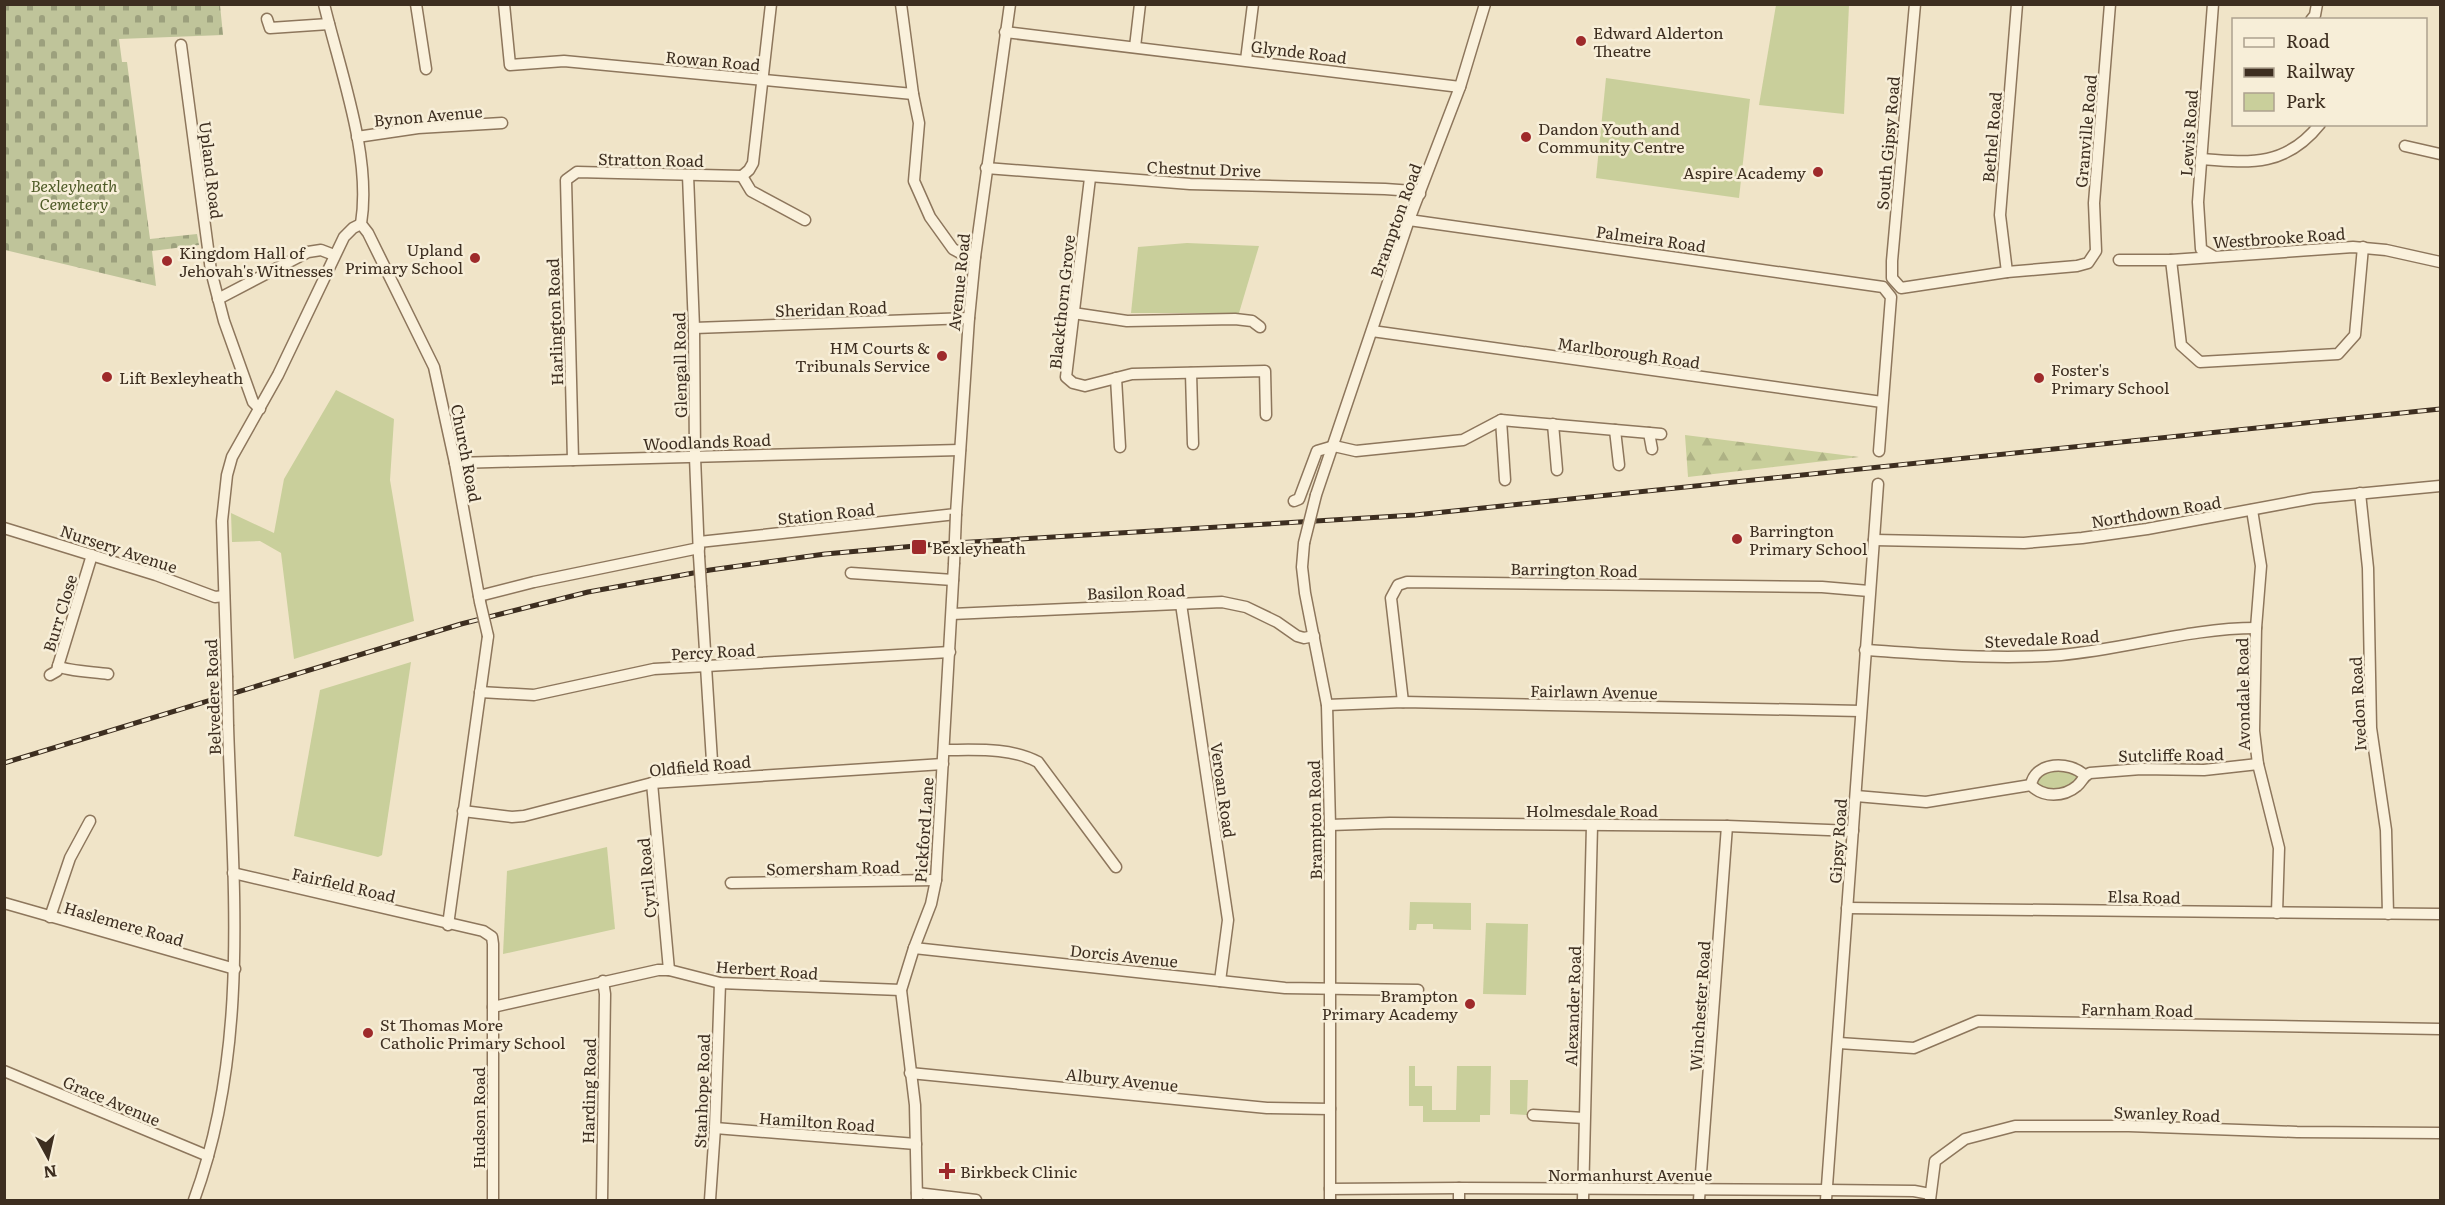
<svg xmlns="http://www.w3.org/2000/svg" width="2445" height="1205" font-family="Literata,serif">
<style>
.green{fill:#c9cf9b}
.forest{fill:url(#forest-firs)}
.cemetery{fill:url(#cemetery-stones)}
.lines{fill:none;stroke-linecap:round;stroke-linejoin:round}
.minor-casing{stroke:#8d765c;stroke-width:13}
.minor{stroke:#faf1dc;stroke-width:10}
.rail-casing{stroke:#3d2e20;stroke-width:5}
.rail{stroke:#f7eed8;stroke-width:3;stroke-dasharray:9;stroke-linecap:butt}
.minor-bridge-casing{stroke:#8d765c;stroke-width:13;stroke-linecap:butt}
.minor-bridge{stroke:#faf1dc;stroke-width:10}
.poi-dot{fill:#9e2a2b;stroke:#f7eed8;stroke-width:2}
.labels{text-anchor:middle;dominant-baseline:central;stroke-width:5;stroke-linejoin:round;paint-order:stroke}
.poi-label{font-size:16px;fill:#3d2e20;stroke:#f7eed8;text-anchor:start}
.street-label{font-size:16px;fill:#3d2e20;stroke:#f7eed8}
.park-label{font-size:16px;font-style:italic;fill:#4d5a26;stroke:#f7eed8}
</style>
<defs>
<pattern id="forest-firs" width="22" height="20" patternUnits="userSpaceOnUse" patternTransform="scale(1.5)"><rect width="22" height="20" fill="#c9cf9b"/><path d="M5 1l3.5 6h-7zM16 11l3.5 6h-7z" fill="#aeb285"/></pattern>
<pattern id="cemetery-stones" width="16" height="16" patternUnits="userSpaceOnUse" patternTransform="scale(1.5)"><rect width="16" height="16" fill="#bfc49a"/><path d="M2 7V4a2 2 0 0 1 4 0v3zM10 15v-3a2 2 0 0 1 4 0v3z" fill="#9ca07d"/></pattern>
</defs>
<rect width="100%" height="100%" fill="#f0e4c8"/>
<g class="green">
<polygon points="1776,5 1849,5 1844,114 1759,105"/>
<polygon points="1606,78 1750,99 1739,198 1596,178"/>
<polygon points="1187,243 1259,246 1239,313 1131,313 1138,247"/>
<polygon points="336,390 394,419 390,480 414,621 294,659 281,553 260,541 232,542 231,513 274,533 284,479"/>
<polygon points="411,662 382,855 378,857 294,836 320,690"/>
<path d="M 2061,769 L 2077,776 L 2077,779 C 2065,791 2053,793 2038,785 L 2038,780 L 2048,771 Z"/>
<polygon points="607,847 615,929 503,954 507,871"/>
<polygon points="1410,902 1471,903 1471,930 1433,929 1433,924 1417,924 1416,930 1409,930"/>
<polygon points="1486,923 1528,924 1526,995 1483,994"/>
<polygon points="1409,1066 1415,1066 1415,1086 1432,1086 1432,1110 1456,1110 1457,1066 1491,1066 1490,1115 1480,1115 1480,1122 1423,1122 1423,1106 1409,1106"/>
<polygon points="1510,1080 1528,1080 1527,1115 1510,1114"/>
</g>
<polygon class="forest" points="1685,435 1859,457 1688,477"/>
<polygon class="cemetery" points="5,5 220,5 223,35 119,39 122,62 127,62 150,239 197,234 199,245 152,251 156,286 5,250"/>
<g class="lines">
<g class="minor-casing">
<g id="minor">
<path d="M 324,4 C 340,71 372,156 361,224 L 368,233 L 434,367 L 455,463 L 480,602"/>
<polyline points="416,4 426,69"/>
<polyline points="504,4 510,65 564,61 913,94"/>
<polyline points="901,4 913,94 919,123 914,181 930,217 953,249 964,255 975,257"/>
<polyline points="1915,4 1892,261 1892,278 1901,288 2007,272 2077,266 2088,263 2096,251 2094,203 2110,4"/>
<polyline points="267,19 270,28 329,24"/>
<polyline points="2311,20 2315,15 2317,4"/>
<polyline points="1005,32 1460,87"/>
<polyline points="181,45 211,271 224,321 253,402 260,409"/>
<polyline points="1135,47 1140,4"/>
<polyline points="1246,60 1253,4"/>
<polyline points="357,137 418,128 502,123"/>
<polyline points="2405,146 2440,154"/>
<path d="M 2201,159 C 2250,163 2286,167 2320,124"/>
<polyline points="986,168 1190,184 1385,189 1413,191 1420,194"/>
<polyline points="688,175 694,328 695,457 699,556"/>
<polyline points="742,176 749,170 753,163 771,4"/>
<polyline points="742,176 751,191 805,220"/>
<polyline points="1090,178 1066,377 1073,383 1085,386 1132,374 1265,371 1266,415"/>
<polyline points="1409,220 1883,287 1891,297 1879,451"/>
<polyline points="2213,256 2201,249 2198,202 2213,4"/>
<polyline points="2119,260 2171,260 2353,247 2386,250 2440,262"/>
<polyline points="2171,260 2181,345 2200,362 2338,354 2355,335 2363,247"/>
<polyline points="2007,272 2000,215 2017,4"/>
<polyline points="218,299 308,252 321,250 334,255"/>
<polyline points="1073,313 1127,321 1235,319 1252,321 1260,327"/>
<polyline points="694,328 969,318"/>
<polyline points="1372,331 1882,402"/>
<polyline points="1191,373 1193,444"/>
<polyline points="1116,378 1120,447"/>
<polyline points="1501,420 1505,480"/>
<polyline points="1553,424 1557,470"/>
<polyline points="1615,430 1619,465"/>
<polyline points="1649,433 1652,449"/>
<polyline points="573,460 566,180 577,172 742,176"/>
<polyline points="455,463 960,450"/>
<polyline points="2360,493 2368,568 2371,728 2386,830 2388,914"/>
<polyline points="1316,495 1409,220 1460,87 1485,4"/>
<polyline points="1294,501 1299,499 1317,451 1334,446 1356,451 1463,440 1501,420 1661,434"/>
<polyline points="2252,510 2261,566 2256,628 2254,731 2258,764 2279,848 2277,913"/>
<polyline points="4,528 156,575 215,597 224,596"/>
<polyline points="1874,540 2024,543 2082,538 2147,529 2314,498 2440,486"/>
<polyline points="699,542 956,514 969,318 975,257 1010,4"/>
<polyline points="1304,543 1302,567 1305,593 1327,705 1330,825 1330,1200"/>
<path d="M 92,555 L 58,666 C 66,671 95,672 108,674"/>
<polyline points="851,573 953,580"/>
<polyline points="701,587 713,777"/>
<polyline points="479,596 534,582 699,548"/>
<polyline points="1181,604 1228,920 1220,981"/>
<polyline points="952,614 1222,602 1246,607 1277,622 1297,636 1304,638 1314,636"/>
<path d="M 1865,650 C 1930,654 1996,660 2061,655 C 2127,649 2190,628 2256,628"/>
<polyline points="50,675 57,671 58,666"/>
<polyline points="227,676 222,521 227,475 232,457 278,375 344,237 353,228 361,224"/>
<polyline points="480,692 534,695 654,669 950,652"/>
<polyline points="1403,702 1391,598 1398,585 1407,582 1822,587 1869,591"/>
<polyline points="1327,705 1403,702 1861,711"/>
<path d="M 944,750 C 975,750 1010,747 1038,762 L 1116,867"/>
<path d="M 2084,775 C 2070,761 2035,761 2031,785 C 2043,798 2064,797 2077,786 C 2082,782 2083,776 2090,773 L 2141,769 L 2204,770 L 2258,764"/>
<polyline points="652,783 669,970"/>
<polyline points="1856,796 1926,802 2031,785"/>
<polyline points="463,811 512,817 524,816 652,783 943,764"/>
<polyline points="1330,825 1390,823 1727,826 1853,831"/>
<polyline points="233,873 483,931 492,937 493,944 493,1200"/>
<polyline points="731,883 936,880"/>
<polyline points="4,903 235,969"/>
<polyline points="1847,908 2440,914"/>
<polyline points="50,917 70,858 90,821"/>
<polyline points="448,925 488,636"/>
<polyline points="914,948 1285,988 1418,990"/>
<polyline points="493,1007 658,970 669,970 720,983 901,990"/>
<polyline points="1839,1043 1914,1048 1978,1021 2440,1029"/>
<polyline points="4,1071 208,1156"/>
<polyline points="910,1073 1267,1108 1330,1109"/>
<polyline points="1533,1115 1584,1118"/>
<polyline points="715,1128 916,1144"/>
<polyline points="1330,1189 1459,1188 1827,1190 1914,1191 1930,1194"/>
<polyline points="917,1193 976,1200"/>
<path d="M 194,1200 C 250,1048 233,885 228,726"/>
<polyline points="602,1200 605,994 603,981"/>
<polyline points="710,1200 715,1128 720,983"/>
<polyline points="917,1200 915,1105 901,990 914,948 931,904 936,880 954,564"/>
<polyline points="1459,1200 1459,1188"/>
<polyline points="1583,1200 1592,825"/>
<polyline points="1699,1200 1727,826"/>
<polyline points="1826,1200 1878,484"/>
<polyline points="1930,1200 1935,1161 1965,1139 2015,1126 2129,1126 2297,1132 2440,1133"/>
</g>
</g>
<use href="#minor" class="minor"/>
<g class="rail-casing">
<polyline id="rail" points="4,763 461,624 588,592 710,570 825,554 938,544 1415,515 2440,409"/>
</g>
<use href="#rail" class="rail"/>
<g class="minor-bridge-casing">
<g id="minor-bridge">
<polyline points="1304,543 1316,495"/>
<polyline points="699,556 701,587"/>
<polyline points="954,564 956,514"/>
<polyline points="480,602 488,636"/>
<polyline points="227,676 228,726"/>
</g>
</g>
<use href="#minor-bridge" class="minor-bridge"/>
</g>
<g class="poi-dot">
<circle cx="1581" cy="41" r="6"/>
<circle cx="1526" cy="137" r="6"/>
<circle cx="1818" cy="172" r="6"/>
<circle cx="475" cy="258" r="6"/>
<circle cx="167" cy="261" r="6"/>
<circle cx="942" cy="356" r="6"/>
<circle cx="107" cy="377" r="6"/>
<circle cx="2039" cy="378" r="6"/>
<circle cx="1737" cy="539" r="6"/>
<rect x="911" y="539" width="16" height="16" rx="3"/>
<circle cx="1470" cy="1004" r="6"/>
<circle cx="368" cy="1033" r="6"/>
<path d="M944 1162h6v6h6v6h-6v6h-6v-6h-6v-6h6z"/>
</g>
<g class="labels">
<g class="poi-label">
<text x="1593" y="32">Edward Alderton<tspan x="1593" dy="18">Theatre</tspan></text>
<text x="1538" y="128">Dandon Youth and<tspan x="1538" dy="18">Community Centre</tspan></text>
<text x="1806" y="172" text-anchor="end">Aspire Academy</text>
<text x="463" y="249" text-anchor="end">Upland<tspan x="463" dy="18">Primary School</tspan></text>
<text x="179" y="252">Kingdom Hall of<tspan x="179" dy="18">Jehovah's Witnesses</tspan></text>
<text x="930" y="347" text-anchor="end">HM Courts &amp;<tspan x="930" dy="18">Tribunals Service</tspan></text>
<text x="2051" y="369">Foster's<tspan x="2051" dy="18">Primary School</tspan></text>
<text x="119" y="377">Lift Bexleyheath</text>
<text x="1749" y="530">Barrington<tspan x="1749" dy="18">Primary School</tspan></text>
<text x="932" y="547">Bexleyheath</text>
<text x="1458" y="995" text-anchor="end">Brampton<tspan x="1458" dy="18">Primary Academy</tspan></text>
<text x="380" y="1024">St Thomas More<tspan x="380" dy="18">Catholic Primary School</tspan></text>
<text x="960" y="1171">Birkbeck Clinic</text>
</g>
<g class="street-label">
<text transform="translate(1299 51) rotate(7)">Glynde Road</text>
<text transform="translate(713 60) rotate(5)">Rowan Road</text>
<text transform="translate(428 115) rotate(-5)">Bynon Avenue</text>
<text transform="translate(2085 131) rotate(-85)">Granville Road</text>
<text transform="translate(2188 133) rotate(-86)">Lewis Road</text>
<text transform="translate(1991 137) rotate(-85)">Bethel Road</text>
<text transform="translate(1887 143) rotate(-85)">South Gipsy Road</text>
<text transform="translate(651 159) rotate(1)">Stratton Road</text>
<text transform="translate(1204 168) rotate(2)">Chestnut Drive</text>
<text transform="translate(212 170) rotate(83)">Upland Road</text>
<text transform="translate(1395 220) rotate(-70)">Brampton Road</text>
<text transform="translate(2279 237) rotate(-4)">Westbrooke Road</text>
<text transform="translate(1651 238) rotate(8)">Palmeira Road</text>
<text transform="translate(958 282) rotate(-84)">Avenue Road</text>
<text transform="translate(1061 302) rotate(-84)">Blackthorn Grove</text>
<text transform="translate(831 308) rotate(-2)">Sheridan Road</text>
<text transform="translate(554 322) rotate(-92)">Harlington Road</text>
<text transform="translate(1629 352) rotate(8)">Marlborough Road</text>
<text transform="translate(679 365) rotate(-91)">Glengall Road</text>
<text transform="translate(707 441) rotate(-2)">Woodlands Road</text>
<text transform="translate(467 453) rotate(79)">Church Road</text>
<text transform="translate(2156 511) rotate(-9)">Northdown Road</text>
<text transform="translate(826 513) rotate(-6)">Station Road</text>
<text transform="translate(119 548) rotate(18)">Nursery Avenue</text>
<text transform="translate(1574 569) rotate(1)">Barrington Road</text>
<text transform="translate(1136 591) rotate(-2)">Basilon Road</text>
<text transform="translate(59 613) rotate(-73)">Burr Close</text>
<text transform="translate(2042 638) rotate(-3)">Stevedale Road</text>
<text transform="translate(713 651) rotate(-3)">Percy Road</text>
<text transform="translate(1594 691) rotate(1)">Fairlawn Avenue</text>
<text transform="translate(2242 694) rotate(-91)">Avondale Road</text>
<text transform="translate(212 697) rotate(-92)">Belvedere Road</text>
<text transform="translate(2357 704) rotate(-93)">Ivedon Road</text>
<text transform="translate(2171 754) rotate(-1)">Sutcliffe Road</text>
<text transform="translate(700 765) rotate(-5)">Oldfield Road</text>
<text transform="translate(1224 790) rotate(82)">Veroan Road</text>
<text x="1592" y="810">Holmesdale Road</text>
<text transform="translate(1314 820) rotate(-91)">Brampton Road</text>
<text transform="translate(923 830) rotate(-86)">Pickford Lane</text>
<text transform="translate(1837 841) rotate(-86)">Gipsy Road</text>
<text transform="translate(833 867) rotate(-1)">Somersham Road</text>
<text transform="translate(646 878) rotate(-95)">Cyril Road</text>
<text transform="translate(344 884) rotate(13)">Fairfield Road</text>
<text transform="translate(2144 896) rotate(1)">Elsa Road</text>
<text transform="translate(124 923) rotate(16)">Haslemere Road</text>
<text transform="translate(1124 955) rotate(6)">Dorcis Avenue</text>
<text transform="translate(767 969) rotate(4)">Herbert Road</text>
<text transform="translate(1572 1006) rotate(-88)">Alexander Road</text>
<text transform="translate(1699 1006) rotate(-86)">Winchester Road</text>
<text transform="translate(2137 1009) rotate(1)">Farnham Road</text>
<text transform="translate(1122 1079) rotate(6)">Albury Avenue</text>
<text transform="translate(588 1091) rotate(-89)">Harding Road</text>
<text transform="translate(701 1091) rotate(-88)">Stanhope Road</text>
<text transform="translate(112 1100) rotate(23)">Grace Avenue</text>
<text transform="translate(2167 1113) rotate(2)">Swanley Road</text>
<text transform="translate(478 1118) rotate(-90)">Hudson Road</text>
<text transform="translate(817 1121) rotate(4)">Hamilton Road</text>
<text x="1630" y="1174">Normanhurst Avenue</text>
</g>
<g class="park-label">
<text x="74" y="185">Bexleyheath<tspan x="74" dy="18">Cemetery</tspan></text>
</g>
</g>
<rect width="2445" height="1205" fill="none" stroke="#3d2e20" stroke-width="12"/>
<rect x="2232" y="18" width="195" height="108" fill="#f7eed8" stroke="#ada18e" stroke-width="1.5"/>
<rect x="2244" y="38" width="30" height="9" fill="#faf1dc" stroke="#ada18e" stroke-width="1.5"/>
<text x="2286" y="48" font-size="18" fill="#3d2e20">Road</text>
<rect x="2244" y="68" width="30" height="9" fill="#3d2e20" stroke="#ada18e" stroke-width="1.5"/>
<text x="2286" y="78" font-size="18" fill="#3d2e20">Railway</text>
<rect x="2244" y="93" width="30" height="18" fill="#c9cf9b" stroke="#ada18e" stroke-width="1.5"/>
<text x="2286" y="108" font-size="18" fill="#3d2e20">Park</text>
<g transform="translate(48 1157) rotate(172)" stroke="#f7eed8" stroke-width="4.5" paint-order="stroke">
<path d="M0-4.5L10 22L0 15L-10 22Z" fill="#3d2e20"/>
<text y="-9" font-size="16" font-weight="bold" text-anchor="middle" fill="#3d2e20">N</text>
</g>
</svg>
